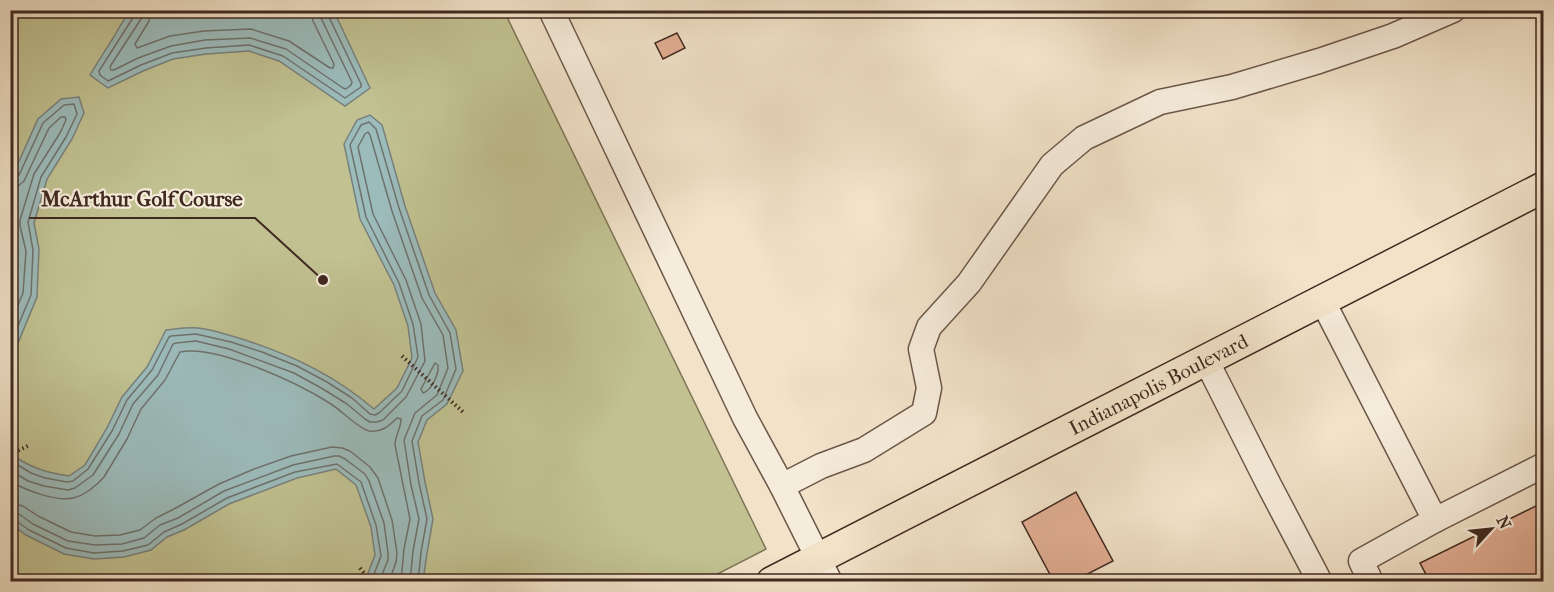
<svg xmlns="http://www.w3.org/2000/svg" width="1554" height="592" font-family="'IM FELL French Canon',serif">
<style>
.green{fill:#c1c191;stroke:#807558;stroke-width:1.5}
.water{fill:#9cbcbc;stroke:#77817e;stroke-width:1.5}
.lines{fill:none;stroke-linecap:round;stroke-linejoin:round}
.shore{stroke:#6e726e;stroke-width:1.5}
.building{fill:#e1ad93;stroke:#402920;stroke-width:1.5}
.minor-casing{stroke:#6c574a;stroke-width:27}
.major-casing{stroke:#402920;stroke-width:33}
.path{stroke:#402920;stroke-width:4;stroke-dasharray:1.5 3;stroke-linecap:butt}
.minor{stroke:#f6ecdb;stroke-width:24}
.major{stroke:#f1e2c8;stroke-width:30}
.labels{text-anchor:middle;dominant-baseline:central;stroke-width:4.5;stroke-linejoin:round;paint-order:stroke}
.street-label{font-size:20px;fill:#402920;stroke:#f6ecdb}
.leader{fill:none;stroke:#402920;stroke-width:2}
.callout-dot{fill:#402920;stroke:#f6ecdb;stroke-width:2}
.callout-label{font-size:21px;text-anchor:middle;font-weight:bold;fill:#402920;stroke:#f6ecdb;stroke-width:4.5;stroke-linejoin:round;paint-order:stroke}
</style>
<rect width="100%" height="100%" fill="#f1e2c8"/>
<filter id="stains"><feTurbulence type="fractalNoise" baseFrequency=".00333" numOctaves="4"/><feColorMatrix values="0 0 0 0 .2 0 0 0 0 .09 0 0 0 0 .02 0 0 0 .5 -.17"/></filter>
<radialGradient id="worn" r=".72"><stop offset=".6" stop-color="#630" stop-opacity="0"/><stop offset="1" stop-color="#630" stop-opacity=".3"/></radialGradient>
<polygon class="green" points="10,11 504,11 766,549 702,582 11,581"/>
<g class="water">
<path d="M 333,11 L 339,22 L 370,88 L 345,106 L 279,61 L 249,51 L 206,54 L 173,59 L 143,71 L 108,88 L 90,75 C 98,61 107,48 115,35 C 120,26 124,18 131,11 Z"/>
<polygon points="79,97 84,113 72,139 47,179 34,223 39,249 37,297 18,343 10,340 11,179 38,119 61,99"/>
<path d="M 370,115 L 382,125 L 405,206 L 435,293 L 456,330 L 463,371 L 447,404 L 427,420 L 418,442 L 425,482 L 433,519 L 427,553 L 423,581 L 365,581 L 375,555 L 371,527 L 356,485 L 336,469 L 297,478 L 229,504 L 184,530 L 167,537 L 151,550 L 124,557 L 94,559 L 64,554 L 26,535 L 11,524 L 11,393 L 17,458 C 34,469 49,473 69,476 L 85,465 L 107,428 L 122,397 L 147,367 L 166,330 C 176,329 188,327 198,328 C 215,330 232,336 248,341 C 296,357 335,376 374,409 L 397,388 L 412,358 L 408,326 L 394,285 L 360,219 L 344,144 L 357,120 Z"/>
</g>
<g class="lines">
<g class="shore">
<polyline points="135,10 134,16 99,71 100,75 108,81 141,65 172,53 206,48 249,45 283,56 345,98 361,87 361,84 328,15 328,10"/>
<polyline points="142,10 141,19 111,65 110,68 111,70 114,70 138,58 171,46 205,40 250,38 286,49 343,88 346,89 351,85 352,82 321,18 320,10"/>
<polyline points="151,10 149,21 135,44 137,48 170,36 204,31 251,29 289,41 330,68 333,68 334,64 313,21 311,10"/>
<polyline points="10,179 15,179 19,175 43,123 64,105 74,104 77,114 66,137 41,177 28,222 33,250 31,295 15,333 10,335"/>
<polyline points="10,187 18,186 24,181 49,128 61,117 65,117 66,120 60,133 34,174 20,220 20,226 26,251 23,293 10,324"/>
<polyline points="10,196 15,196 17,199 11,223 17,252 14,292 10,301"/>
<path d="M 435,363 L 438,365 C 439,374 432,390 423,393 L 421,389 Z"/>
<polyline points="10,450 13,462 31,473 45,478 67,482 73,481 88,469 112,431 127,400 152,370 169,337 171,336 196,334 231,342 262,352 297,366 327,382 352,398 370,414 375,415 379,413 402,391 418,357 413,324 399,283 366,217 350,145 361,125 369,122 376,129 399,208 429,295 450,333 456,369 443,400 422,416 412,441 419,483 427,519 421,552 418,582"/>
<polyline points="10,470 28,481 44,486 68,490 75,488 93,475 119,434 133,404 158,375 173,344 176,343 196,341 229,349 294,373 323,389 347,404 365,419 370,422 377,422 383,420 406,397 425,361 421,324 406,280 373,214 358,147 365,134 368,132 370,135 392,211 422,298 443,335 448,368 437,395 415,413 404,440 411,485 419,519 413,551 410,582"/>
<path d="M 10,481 C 25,490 56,502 73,498 C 84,496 97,485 104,477 L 127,439 L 141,409 L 165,380 L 180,352 C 216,344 300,384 331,404 C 342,411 358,428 369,431 C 381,433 389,426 397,418 L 401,419 C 401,428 395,436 395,445 L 410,519 L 404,549 L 401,582"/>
<polyline points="10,503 23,506 38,516 71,532 95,536 120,535 140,530 156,518 174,509 219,484 254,469 291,456 332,447 342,448 350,451 370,467 378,478 392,520 397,553 396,562 389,582"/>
<polyline points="10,512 19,514 33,524 68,541 95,545 122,544 144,538 160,525 178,518 224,491 293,465 334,456 339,456 345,459 365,474 369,481 384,523 388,553 388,560 379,582"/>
<polyline points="10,520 15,520 29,530 66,548 94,553 123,551 148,545 164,532 182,524 227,498 295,472 337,464 361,482 376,525 381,556 371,582"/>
</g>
</g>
<g class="building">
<polygon points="677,33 685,48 663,59 655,43"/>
<polygon points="1076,492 1113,561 1072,582 1054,582 1022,522"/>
<polygon points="1544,502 1544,582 1430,582 1420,563"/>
</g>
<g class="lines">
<g class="minor-casing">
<g id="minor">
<polyline points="551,10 745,418 782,486"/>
<polyline points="1322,300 1435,520 1361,561 1371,582"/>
<polyline points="1206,360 1269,485 1320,582"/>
<polyline points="1435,520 1544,465"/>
<polyline points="830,582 782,486 821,466 864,450 924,413 929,388 921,349 929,327 969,283 1052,165 1084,138 1160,102 1232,87 1319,61 1393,36 1453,10"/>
</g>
</g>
<g class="major-casing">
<g id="major">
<path id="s1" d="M 772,582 L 1544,187"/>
</g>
</g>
<g class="path">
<polyline points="402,356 463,412"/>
<polyline points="10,454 28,446"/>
<polyline points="360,568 371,582"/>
</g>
<use href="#minor" class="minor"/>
<use href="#major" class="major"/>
</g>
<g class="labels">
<g class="street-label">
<text stroke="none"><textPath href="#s1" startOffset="434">Indianapolis Boulevard</textPath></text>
</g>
</g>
<path class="leader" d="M323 280L255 218H29"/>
<circle class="callout-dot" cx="323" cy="280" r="6"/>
<g class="callout-label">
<text x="142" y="206">McArthur Golf Course</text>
</g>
<rect width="1554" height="592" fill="none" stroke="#f1e2c8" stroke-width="36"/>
<rect x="12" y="12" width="1530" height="568" fill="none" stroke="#402920" stroke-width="3"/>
<rect x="18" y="18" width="1518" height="556" fill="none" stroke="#402920" stroke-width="1.5"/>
<g transform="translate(1491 529) rotate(63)" stroke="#f6ecdb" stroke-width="4.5" paint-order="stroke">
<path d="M0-4.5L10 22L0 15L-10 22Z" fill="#402920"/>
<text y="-9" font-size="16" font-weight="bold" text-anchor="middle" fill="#402920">N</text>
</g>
<rect width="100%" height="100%" filter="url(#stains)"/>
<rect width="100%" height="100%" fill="url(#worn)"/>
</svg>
